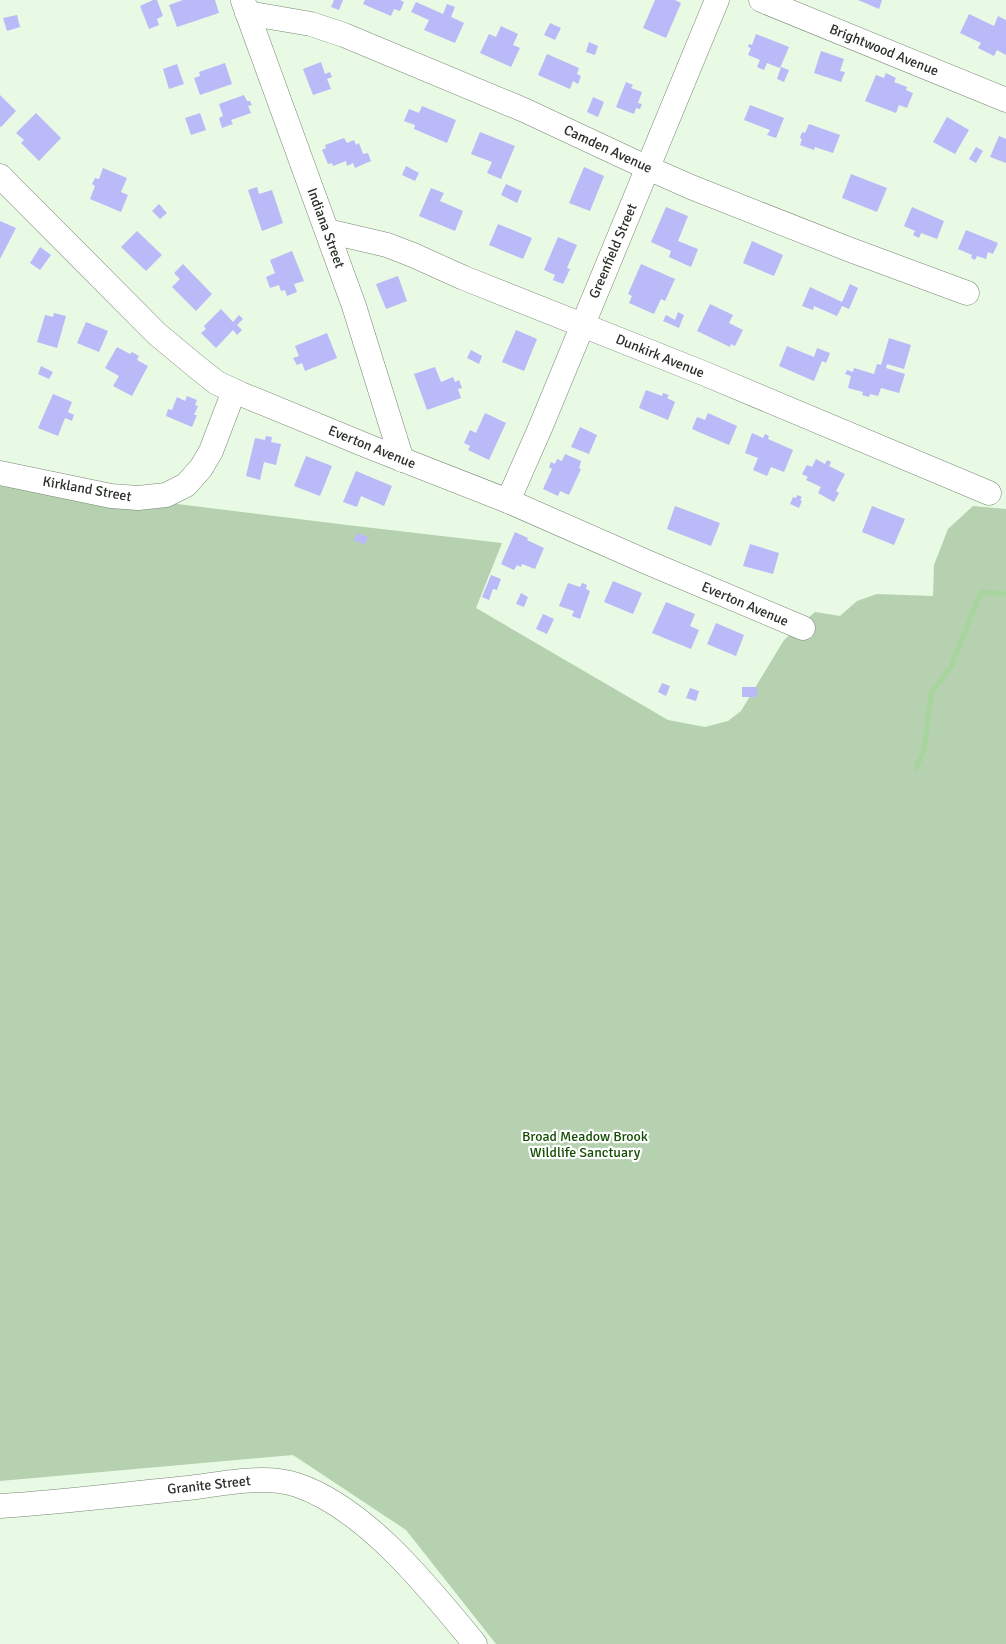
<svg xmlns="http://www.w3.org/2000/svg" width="1006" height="1644" font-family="Signika,sans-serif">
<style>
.green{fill:#b6d1b0}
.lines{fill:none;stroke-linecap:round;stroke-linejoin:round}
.stream{stroke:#a8d59e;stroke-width:5}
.building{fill:#babaf9}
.minor-casing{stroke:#788775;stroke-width:25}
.minor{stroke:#fff;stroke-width:24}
.labels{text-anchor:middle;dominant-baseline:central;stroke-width:4.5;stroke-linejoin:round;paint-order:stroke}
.street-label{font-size:14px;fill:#2a3028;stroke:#fff}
.park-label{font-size:14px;fill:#134d01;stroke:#fff}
</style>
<rect width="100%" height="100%" fill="#e8f9e4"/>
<polygon class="green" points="0,482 347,525 502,543 476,608 668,720 705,727 728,721 741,711 784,640 815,612 840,616 857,601 877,594 933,596 934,565 948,529 973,506 1006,509 1006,1644 496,1644 406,1530 293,1455 0,1481"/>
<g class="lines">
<polyline class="stream" points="916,768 924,751 931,693 951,667 981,592 1006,594"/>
</g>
<g class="building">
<polygon points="153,0 157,0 163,16 157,19 159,25 149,29 140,6"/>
<polygon points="183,0 215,0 219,13 177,27 169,5"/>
<polygon points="334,0 343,0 339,10 331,7"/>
<polygon points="365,0 400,0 404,2 400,11 394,9 391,16 363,4"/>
<polygon points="655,0 675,0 681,3 666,38 643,28"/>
<polygon points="858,0 882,0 879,9"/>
<polygon points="416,2 443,14 447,4 455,7 451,17 464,23 455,43 424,30 429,20 411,12"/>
<polygon points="969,14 994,26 998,16 1006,20 1006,55 997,50 994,56 978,48 981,43 960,33"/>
<polygon points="17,15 20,27 7,31 3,18"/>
<polygon points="550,23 561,28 555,40 544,35"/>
<polygon points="501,26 518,34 513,45 520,48 511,67 480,53 489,34 496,37"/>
<polygon points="756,34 789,47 780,68 767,63 764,70 757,67 760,60 748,55 751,48 748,47 749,44 752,45"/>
<polygon points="589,42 598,46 595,55 586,52"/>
<polygon points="821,51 844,59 840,71 845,72 841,82 814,73"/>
<polygon points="547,54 579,68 577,74 581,76 578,84 573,81 570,89 538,75"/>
<polygon points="321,62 325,74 330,72 332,77 327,79 331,89 313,95 303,69"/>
<polygon points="225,63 232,84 200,95 194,78 200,76 199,72"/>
<polygon points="177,64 184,84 169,89 163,69"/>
<polygon points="781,67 789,70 784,82 777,79"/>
<polygon points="886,73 896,78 894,82 907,87 906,90 913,93 907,108 899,105 896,113 865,101 876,75 884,78"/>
<polygon points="626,82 633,85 631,88 642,92 638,103 642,104 640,109 636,108 634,114 616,107"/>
<polygon points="0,95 16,111 1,127 0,126"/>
<polygon points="244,95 247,101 250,101 252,105 248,106 251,113 231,120 233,124 222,128 219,118 223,116 219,104"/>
<polygon points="593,97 604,102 598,117 587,112"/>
<polygon points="750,105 784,118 776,138 767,135 770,130 744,120"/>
<polygon points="422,106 456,120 447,143 414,129 415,125 404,121 409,109 419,113"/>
<polygon points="36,113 61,138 39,161 21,143 24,140 16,133"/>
<polygon points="200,113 206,130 191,135 185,118"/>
<polygon points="947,117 969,130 955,154 933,142"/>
<polygon points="809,124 840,135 833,153 815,147 814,150 800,145 802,139 800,138 802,132 805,133"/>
<polygon points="480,132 515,146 501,179 487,173 492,162 471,154"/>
<polygon points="999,136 1006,139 1006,163 990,157"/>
<polygon points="344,138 347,143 354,140 356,145 359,143 363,154 368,153 371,161 355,168 353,163 347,166 346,161 333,166 332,163 328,164 322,150 326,148 325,145"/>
<polygon points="976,147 983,151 976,163 969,159"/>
<polygon points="406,166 419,173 415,181 402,175"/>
<polygon points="584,167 604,176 590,211 569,203"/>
<polygon points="103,168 127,178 121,192 128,195 121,212 90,199 95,186 92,184 95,178 99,179"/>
<polygon points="851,174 887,188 877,212 842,198"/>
<polygon points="506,184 522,191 517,203 501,195"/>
<polygon points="257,187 259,194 272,190 283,223 262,231 248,190"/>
<polygon points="431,188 444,193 440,201 463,211 455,231 419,216"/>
<polygon points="159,204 167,213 160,219 152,211"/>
<polygon points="666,207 688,216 678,241 698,249 691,267 669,257 671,251 651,242"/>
<polygon points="912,207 944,221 937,239 921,233 919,238 913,235 915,231 904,226"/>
<polygon points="0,221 16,228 0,259"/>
<polygon points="498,224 532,238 523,259 489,245"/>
<polygon points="966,230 998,243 993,254 988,252 986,259 977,256 975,260 971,258 972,255 958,249"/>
<polygon points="137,231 162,255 146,271 121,247"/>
<polygon points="558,237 577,245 567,268 570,269 563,284 553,280 555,275 544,270"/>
<polygon points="752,241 783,255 774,276 743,263"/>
<polygon points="40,247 51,255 40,270 30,263"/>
<polygon points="292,251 304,281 294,284 297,292 287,296 285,290 281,291 279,285 270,288 266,277 275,273 270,260"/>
<polygon points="183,264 212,294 196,311 172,287 180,279 174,273"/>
<polygon points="641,264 675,279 665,301 661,299 654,314 629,303 632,296 628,294"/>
<polygon points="398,276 407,301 386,309 376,284"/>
<polygon points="850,284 858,288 849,309 842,306 837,316 814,306 813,310 802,306 810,287 842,302"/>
<polygon points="710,304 733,315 729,323 743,330 735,346 731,344 730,347 697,331"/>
<polygon points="221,309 233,322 239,315 243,319 237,325 242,330 237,335 233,330 216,348 201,333 206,329 204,326"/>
<polygon points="678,312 684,315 679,328 663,321 666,315 675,320"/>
<polygon points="54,313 66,316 57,348 37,342 45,315 53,317"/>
<polygon points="86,322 108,331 99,352 77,343"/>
<polygon points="516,330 537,339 524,371 502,362"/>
<polygon points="327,333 337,358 305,371 302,363 297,365 293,358 299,356 295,346"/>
<polygon points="889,338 911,345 904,369 887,364 886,368 905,374 899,393 881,388 878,396 870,394 869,397 862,395 863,392 848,388 851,376 845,374 847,370 853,372 854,368 874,374 877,364 881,365"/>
<polygon points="787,346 814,357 817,348 830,353 826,363 822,361 814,381 779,366"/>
<polygon points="117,347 130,354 132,352 139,356 137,360 148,366 132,396 113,386 119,376 105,368"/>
<polygon points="471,350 482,356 479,364 467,358"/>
<polygon points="41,366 53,372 49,379 38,374"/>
<polygon points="435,367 441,382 453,377 455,382 459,380 462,388 458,389 461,398 427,410 414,374"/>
<polygon points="646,390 662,396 663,393 669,395 667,398 675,402 668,420 639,408"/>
<polygon points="53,394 72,402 68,412 74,415 72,421 65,418 58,436 38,428"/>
<polygon points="187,396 197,400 195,405 198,406 194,415 197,415 192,427 166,416 168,409 172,410 177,397 185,401"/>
<polygon points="485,413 506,423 489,460 468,450 470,446 464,443 470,430 476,433"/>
<polygon points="708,413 737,426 729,445 692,429 697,417 705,420"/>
<polygon points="580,427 597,435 589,454 571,447"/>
<polygon points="752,433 763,438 765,434 769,436 768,439 793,450 784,472 771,467 767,476 753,470 758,458 745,453"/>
<polygon points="266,436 272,437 271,442 281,444 276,465 264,462 260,480 246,476 255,438 265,440"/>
<polygon points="565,454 581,461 579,468 581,469 569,495 560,491 558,496 543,489 552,469 549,467 551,462 555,464 557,459 562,461"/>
<polygon points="306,456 332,466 320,496 294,486"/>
<polygon points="816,459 825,464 827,460 831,462 829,466 845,474 836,491 839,493 834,502 818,493 821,487 806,480 808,477 802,474 807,465 812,467"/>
<polygon points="356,471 392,486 384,506 361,496 357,507 343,502"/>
<polygon points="797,495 802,497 800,500 802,501 799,508 790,504 793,497 796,498"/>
<polygon points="675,506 720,523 711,546 667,529"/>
<polygon points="872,506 905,519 894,545 862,532"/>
<polygon points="515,532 528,538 527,540 544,548 535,569 522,564 521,567 517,565 514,570 501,564"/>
<polygon points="357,533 368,537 365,544 354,541"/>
<polygon points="750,544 779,553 773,574 743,566"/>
<polygon points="491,575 501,579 497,590 493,589 489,600 482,597"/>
<polygon points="613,581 642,593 633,614 604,602"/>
<polygon points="568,583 580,587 582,583 587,585 586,589 590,591 580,619 572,616 574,611 559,606"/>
<polygon points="521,593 528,597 524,607 516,604"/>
<polygon points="666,602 695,614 690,626 699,630 691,649 652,633"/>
<polygon points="543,614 554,619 547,634 536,629"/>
<polygon points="716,623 744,635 736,656 707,644"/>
<polygon points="662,683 670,686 666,696 658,692"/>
<rect x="742" y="687" width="15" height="10"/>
<polygon points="690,688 699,691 696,701 686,698"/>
</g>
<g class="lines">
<g class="minor-casing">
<g id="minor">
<polyline points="761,0 1006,100"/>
<polyline points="243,1 354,306 402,460"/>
<polyline points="247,13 311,24 344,35 524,110 648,168 691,187 848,249 967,293"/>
<polyline points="0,176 157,334 198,368 217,383 241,394 370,447 508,501 649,563 803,628"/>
<polyline points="327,231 387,245 413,255 464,278 703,373 989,493"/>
<polyline points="0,473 111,496 138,498 166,495 186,485 201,468 211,451 234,391"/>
<polyline points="508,501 541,426 717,0"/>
<path d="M 0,1506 C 63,1502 125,1494 188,1488 C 221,1484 265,1474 297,1485 C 366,1508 430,1589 475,1644"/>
</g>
</g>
<use href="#minor" class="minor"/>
</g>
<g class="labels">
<g class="street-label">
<text transform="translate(884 50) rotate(22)">Brightwood Avenue</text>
<text transform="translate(608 149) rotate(25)">Camden Avenue</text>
<text transform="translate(326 228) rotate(70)">Indiana Street</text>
<text transform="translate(613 251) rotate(-67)">Greenfield Street</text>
<text transform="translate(660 356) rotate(22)">Dunkirk Avenue</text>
<text transform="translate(372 447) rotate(22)">Everton Avenue</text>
<text transform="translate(87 489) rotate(10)">Kirkland Street</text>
<text transform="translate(745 604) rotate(23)">Everton Avenue</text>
<text transform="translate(209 1485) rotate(-6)">Granite Street</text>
</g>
<g class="park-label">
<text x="585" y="1136">Broad Meadow Brook<tspan x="585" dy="16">Wildlife Sanctuary</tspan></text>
</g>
</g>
</svg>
